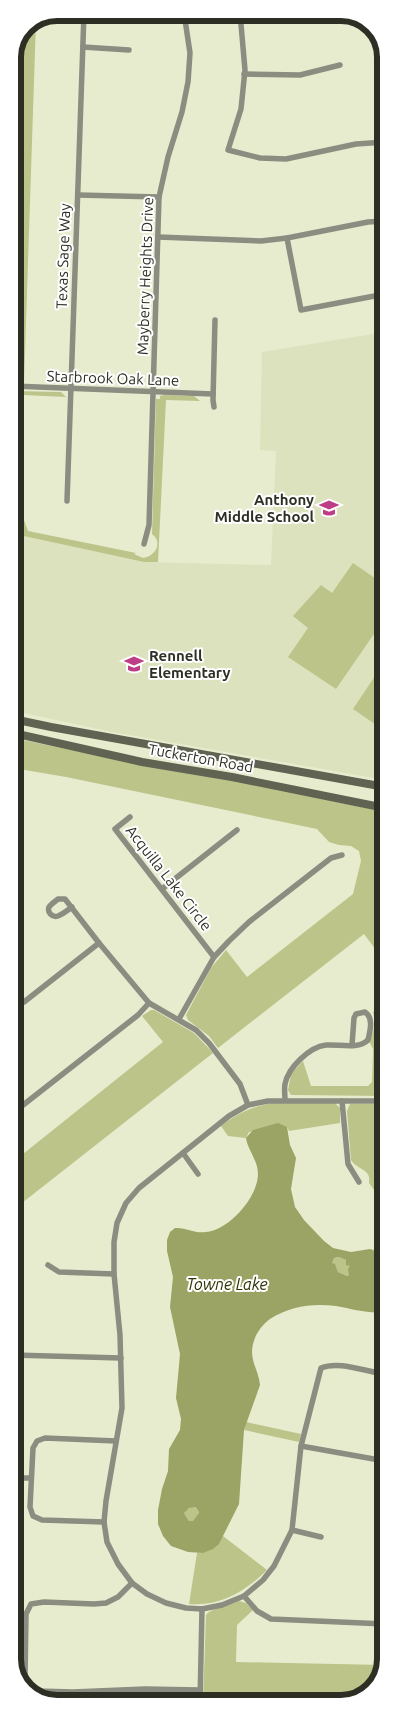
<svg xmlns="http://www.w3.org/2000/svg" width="398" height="1716" font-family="Ubuntu,sans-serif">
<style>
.built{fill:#dce2bd}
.green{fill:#bcc489}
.water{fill:#9ba365;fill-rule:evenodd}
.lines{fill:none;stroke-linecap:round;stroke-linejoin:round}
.minor{stroke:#8b8d81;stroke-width:5.5}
.secondary{stroke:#606351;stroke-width:8}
.labels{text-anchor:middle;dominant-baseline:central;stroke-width:4;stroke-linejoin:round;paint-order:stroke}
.street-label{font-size:15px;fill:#2e2f24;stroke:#fff}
.poi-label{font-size:15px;font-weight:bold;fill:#2e2f24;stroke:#fff;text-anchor:end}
.water-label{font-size:16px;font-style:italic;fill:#2f3301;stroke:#fff}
.rim{fill:none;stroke:#2e2f24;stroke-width:6}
</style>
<rect width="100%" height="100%" fill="#e7eccf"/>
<polygon class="built" points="385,332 385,780 112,732 14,711 19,535 144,562 271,565 276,451 260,450 262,352"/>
<g class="green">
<polygon points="36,21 24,383 13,383 24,29 26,25"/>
<path d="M 13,391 L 61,392 L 66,397 L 24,395 L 20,509 L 28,531 L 136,553 L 134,554 L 143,558 C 156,556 163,542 152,534 L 156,399 L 160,399 L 160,396 L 164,395 L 194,396 L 200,401 L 166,400 L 158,562 L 144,562 L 19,535 L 14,716 Z"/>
<polygon points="353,563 385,585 385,618 336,689 288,657 308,628 293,616 321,585 332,593"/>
<polygon points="385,661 385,731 353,709"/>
<polygon points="13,738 144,765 207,775 385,812 385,962 364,934 218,1048 209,1036 188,1020 186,1015 211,968 226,950 247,977 353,894 361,861 359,851 351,846 339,845 329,842 317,829 66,777 13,768"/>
<path d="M 385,972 L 385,1096 L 291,1095 L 288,1090 L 291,1074 L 303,1061 L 311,1086 L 368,1086 L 372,1082 L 373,1049 L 369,1041 C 374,1033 376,1021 373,1012 L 378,1008 Z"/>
<polygon points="151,1010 154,1010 194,1033 213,1053 13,1210 13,1162 163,1042 142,1016"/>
<path d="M 272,1103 L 335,1103 L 340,1108 L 340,1123 L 289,1131 L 287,1127 L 249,1132 L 246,1138 L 228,1136 L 221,1126 C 238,1113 252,1107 272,1103 Z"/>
<path d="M 350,1104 L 374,1104 L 385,1105 L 385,1224 L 379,1197 L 369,1183 C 372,1169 357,1170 351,1160 L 347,1111 Z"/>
<path d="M 385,1237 L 385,1279 C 379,1270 380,1258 373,1250 Z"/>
<polygon points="340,1257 346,1260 350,1266 349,1275 347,1276 338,1272 336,1267 332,1263 334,1258"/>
<polygon points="246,1422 301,1434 299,1442 244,1430"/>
<polygon points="193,1506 198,1510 199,1513 193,1522 189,1521 184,1513 186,1510"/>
<path d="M 223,1536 L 267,1570 C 246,1591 220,1607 189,1604 L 197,1553 C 208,1553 218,1546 223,1536 Z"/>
<path d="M 239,1601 L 246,1603 L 253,1610 L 237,1625 L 236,1662 L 383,1665 L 375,1688 L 350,1703 L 203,1703 L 206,1615 C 211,1608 230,1605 239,1601 Z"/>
<polygon points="161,1691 191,1693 196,1697 196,1703 51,1703 31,1693 81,1695"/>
</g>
<path class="water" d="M 278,1123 L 287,1127 L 290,1145 L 296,1158 L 291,1189 L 295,1207 L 304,1220 L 324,1241 L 333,1248 L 351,1252 L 370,1249 L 373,1250 L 377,1254 L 381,1273 L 385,1279 L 385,1312 C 368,1314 353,1309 336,1306 C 313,1303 290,1306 270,1319 C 260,1326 252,1339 252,1352 C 252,1363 259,1373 260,1385 L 244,1430 L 239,1504 L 219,1544 L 213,1549 L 203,1553 L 188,1552 L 171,1546 L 163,1536 L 158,1524 L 158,1510 L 162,1489 L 168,1471 L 169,1449 L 180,1430 L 181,1419 L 176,1398 L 180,1354 L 170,1307 L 173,1277 L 167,1251 L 167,1240 L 170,1232 L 175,1228 C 186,1227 195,1234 206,1232 C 229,1230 258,1197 258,1174 C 258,1160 248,1151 246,1138 L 253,1130 ZM 339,1257 L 346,1260 L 346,1265 L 350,1266 L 348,1269 L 349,1275 L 347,1276 L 338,1272 L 335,1264 L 332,1263 L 334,1258 ZM 195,1507 L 198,1510 L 199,1513 L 193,1521 L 189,1521 L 184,1513 L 189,1508 Z"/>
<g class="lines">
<g class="minor">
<polyline points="240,13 245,70 241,109 228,150 260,158 286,159 356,144 385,142"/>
<polyline points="83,47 129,50"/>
<polyline points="244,74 300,75 340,65"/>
<polyline points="78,195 159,197"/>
<polyline points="158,237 261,241 287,238 368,222 385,221"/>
<polyline points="287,238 301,310 385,294"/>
<polyline points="13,386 213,394"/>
<polyline points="214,407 213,400 215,320"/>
<polyline points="67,501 84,13"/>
<polyline points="144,544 149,525 159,197 168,157 182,112 188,82 190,53 184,13"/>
<polyline points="130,817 115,829 214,957"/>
<polyline points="162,889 237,830"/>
<path d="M 72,907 C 68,910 63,914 58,916 C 52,918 47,912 49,907 C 51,904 56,901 58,899 L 65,899 L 99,943 L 149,1003 L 196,1030 L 209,1043 L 240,1084 L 248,1105"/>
<polyline points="24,1002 99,943"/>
<polyline points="179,1019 214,957 229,941 249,922 331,858 342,855"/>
<path d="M 285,1100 C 285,1095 284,1089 285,1084 C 288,1068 309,1047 326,1045 C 339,1044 358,1050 368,1040 C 370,1031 374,1018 365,1012 L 356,1014 L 354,1018 L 352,1045"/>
<polyline points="342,1101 348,1164 359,1182"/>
<path d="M 385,1101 L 268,1101 L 248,1105 L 229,1116 L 139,1188 L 126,1203 L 117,1223 L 114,1242 L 114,1274 L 120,1335 L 122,1408 L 106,1501 L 104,1522 L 107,1542 L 118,1564 L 132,1583 L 147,1594 L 166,1603 L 186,1608 L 202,1609 L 222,1605 L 244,1596 L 263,1580 L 274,1566 L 292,1530 L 301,1446 L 321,1368 C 338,1361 361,1370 379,1373 L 385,1373"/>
<polyline points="18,1109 138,1015 149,1003"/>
<polyline points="183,1153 198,1174"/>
<polyline points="48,1265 59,1272 114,1274"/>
<polyline points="13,1355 121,1358"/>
<polyline points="301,1446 385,1461"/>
<polyline points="13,1478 30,1478"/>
<polyline points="104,1522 42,1520 33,1516 30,1507 33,1448 37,1441 45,1438 116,1441"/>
<polyline points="292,1530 321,1537"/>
<polyline points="132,1583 118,1597 106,1603 94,1604 44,1602 31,1604 26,1614 25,1678 29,1687 38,1691 73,1692 145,1689 200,1690"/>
<polyline points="244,1596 257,1611 271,1619 385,1624"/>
<polyline points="200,1703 202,1609"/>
</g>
<g class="secondary">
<polyline points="13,719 51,727 385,787"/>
<polyline points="13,733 142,762 232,777 385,808"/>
</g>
</g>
<defs>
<g id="school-bare" transform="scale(1.5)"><path d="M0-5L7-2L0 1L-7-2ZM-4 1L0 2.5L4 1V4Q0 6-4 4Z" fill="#bd3d87" stroke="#fff" stroke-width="2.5" paint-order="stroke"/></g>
</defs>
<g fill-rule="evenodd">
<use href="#school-bare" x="329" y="508"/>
<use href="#school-bare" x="134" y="664"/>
</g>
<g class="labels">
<g class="street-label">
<text transform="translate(63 256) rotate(-88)">Texas Sage Way</text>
<text transform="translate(145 276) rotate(-88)">Mayberry Heights Drive</text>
<text transform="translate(113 378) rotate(2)">Starbrook Oak Lane</text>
<text transform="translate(201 758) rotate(10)">Tuckerton Road</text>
<text transform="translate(169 878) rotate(52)">Acquilla Lake Circle</text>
</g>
<g class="poi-label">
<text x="314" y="499">Anthony<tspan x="314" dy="17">Middle School</tspan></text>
<text x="149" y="655" text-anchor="start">Rennell<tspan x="149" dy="17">Elementary</tspan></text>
</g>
<g class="water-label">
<text x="227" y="1284">Towne Lake</text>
</g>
</g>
<path d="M0 0H398V1716H0ZM57 21H341A36 36 0 0 1 377 57V1659A36 36 0 0 1 341 1695H57A36 36 0 0 1 21 1659V57A36 36 0 0 1 57 21Z" fill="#fff" fill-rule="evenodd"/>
<path class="rim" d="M57 21H341A36 36 0 0 1 377 57V1659A36 36 0 0 1 341 1695H57A36 36 0 0 1 21 1659V57A36 36 0 0 1 57 21Z"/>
</svg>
